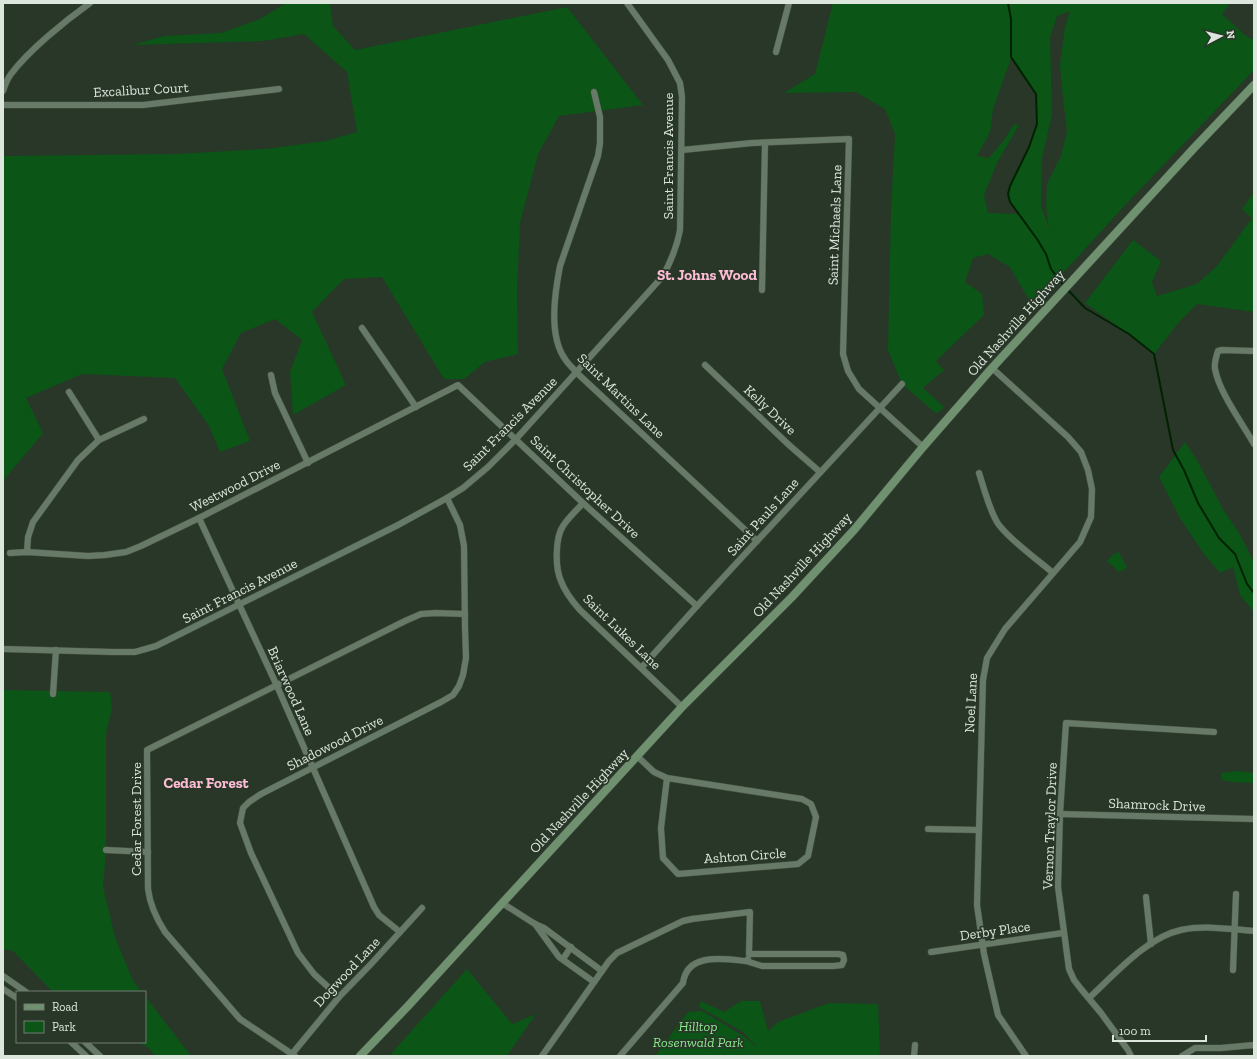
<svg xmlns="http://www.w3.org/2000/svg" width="1257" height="1059" font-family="'Zilla Slab',serif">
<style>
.green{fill:#0b5517;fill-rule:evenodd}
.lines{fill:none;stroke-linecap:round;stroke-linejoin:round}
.stream{stroke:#002201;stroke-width:2}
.street-casing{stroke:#455245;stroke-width:7}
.secondary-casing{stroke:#455245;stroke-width:9}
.street{stroke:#677967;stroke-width:6}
.secondary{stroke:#709170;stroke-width:8}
.labels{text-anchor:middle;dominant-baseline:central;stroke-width:3.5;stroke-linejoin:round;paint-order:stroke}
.street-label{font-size:14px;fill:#dce6dc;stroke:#283728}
.park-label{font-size:14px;font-style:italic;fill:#8aea8e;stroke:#283728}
.neighbourhood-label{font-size:15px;font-weight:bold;fill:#febdd5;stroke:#283728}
</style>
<rect width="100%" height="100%" fill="#283728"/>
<g class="green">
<polygon points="286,3 330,3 333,26 355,50 567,7 643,105 559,116 538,154 520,223 517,289 518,354 485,362 464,379 444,379 382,277 344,279 312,312 346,385 293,415 290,372 302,340 275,319 241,333 222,369 250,441 220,452 209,426 175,378 82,374 26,398 43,433 3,481 3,156 175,154 265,149 326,141 357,132 347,72 304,34 263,41 132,45 164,36 221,33 260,19"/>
<path d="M 833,3 L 1230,3 L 1222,14 L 1246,36 L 1254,40 L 1254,70 L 1128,202 L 1064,272 L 1056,277 L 1052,271 L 1055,279 L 1054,284 L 1033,307 L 1010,267 L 988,254 L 973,258 L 965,282 L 982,294 L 984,315 L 936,361 L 944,370 L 923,388 L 944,407 L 938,413 L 933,411 L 902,384 L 888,350 L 891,211 L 895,134 L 885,109 L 856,92 L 784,93 L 815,74 ZM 1070,11 L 1065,27 L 1060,65 L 1063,99 L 1067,131 L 1061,156 L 1047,184 L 1046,208 L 1049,228 L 1041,206 L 1042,158 L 1052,115 L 1050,37 L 1057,16 ZM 1011,58 L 1036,94 L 1037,124 L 1029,147 L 1010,186 L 1008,194 L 1010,202 L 1019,214 L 988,213 L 984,195 L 997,163 L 1019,125 L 1014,124 L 1004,140 L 989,158 L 977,156 L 990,132 L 993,109 Z"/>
<polygon points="1254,192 1254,312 1197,304 1179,322 1154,354 1129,334 1085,303 1133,240 1161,261 1152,282 1157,296 1197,284 1217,266 1252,218 1242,209"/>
<polygon points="1185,442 1197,460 1224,511 1238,531 1254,562 1254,612 1240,595 1233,567 1220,573 1204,554 1180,518 1159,477"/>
<polygon points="1119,552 1127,568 1119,572 1107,561 1113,555"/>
<polygon points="3,690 110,692 112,707 106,734 106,850 103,887 115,937 133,981 142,992 53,992 13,951 3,949"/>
<polygon points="1237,771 1254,773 1254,783 1233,782 1222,780 1221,773"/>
<polygon points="467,969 512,1024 536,1014 507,1056 389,1056"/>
<polygon points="145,996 191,1056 155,1056 148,1047 136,1042 145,1042"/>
<polygon points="701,1001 724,1012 741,1001 760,1001 768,1031 778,1022 829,1003 878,1004 880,1056 655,1056 688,1012 702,1011 745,1037 759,1049 743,1032 699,1007"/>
</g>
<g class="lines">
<g class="stream">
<polyline points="1008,3 1011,19 1011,57 1036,94 1037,124 1029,147 1010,186 1008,194 1010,202 1037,239 1046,254 1051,269 1065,287"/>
<polyline points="1068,290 1085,308 1129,334 1154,354 1173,450 1184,470 1198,503 1219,538 1235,554 1247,584 1254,593"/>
</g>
<g class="street-casing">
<g id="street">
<polyline points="776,52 789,3"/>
<path d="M 3,91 C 5,85 7,79 11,74 C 29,50 65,21 90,3"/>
<path d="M 594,92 L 600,117 L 600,143 L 598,156 L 560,266 C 555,292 548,335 565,359 C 568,364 573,368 577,373 L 757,541"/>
<polyline points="3,105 143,105 279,89"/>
<polyline points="682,150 752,143 849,139 843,354 848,371 859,389 923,447"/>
<polyline points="762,290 765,143"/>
<polyline points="362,328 416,407"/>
<path d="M 1254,351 L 1222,350 L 1218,351 C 1216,357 1214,363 1215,369 C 1219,392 1242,423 1254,444"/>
<polyline points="705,365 789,445 820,472"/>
<polyline points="992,368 1068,437 1081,452 1088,470 1092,489 1091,517 1080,542 1005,629 987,658 983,680 977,905 984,954 998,1015 1026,1056"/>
<polyline points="271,375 275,393 308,463"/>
<polyline points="69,392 99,440"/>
<path d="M 979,473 C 984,488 990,513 999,525 C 1013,543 1036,558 1053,573"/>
<path d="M 583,503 C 577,510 568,518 563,526 C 555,538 555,568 561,581 C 565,592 572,601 580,610 L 682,707"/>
<polyline points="199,518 277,686 374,907 379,915 400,932"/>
<polyline points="27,552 28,537 33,522 78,460 99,440 144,419"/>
<polyline points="10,553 27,552 88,556 105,555 126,552 141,546 199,518 458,385 583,503 697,606"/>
<path d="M 3,649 L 113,652 L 135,652 L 156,646 L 398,525 L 447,498 L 463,488 L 488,467 L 516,439 L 663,276 C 671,261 677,247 680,230 L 682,97 L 680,83 L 668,60 L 627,3"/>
<polyline points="642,667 697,606 902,384"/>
<polyline points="53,694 56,650"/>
<polyline points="637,756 654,772 667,778 802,799 811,804 816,817 808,856 798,864 678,874 663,858 661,828 667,778"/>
<polyline points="1060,814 1254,819"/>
<polyline points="928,829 979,830"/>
<polyline points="106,850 148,852"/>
<polyline points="1146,897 1151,944"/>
<polyline points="502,903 535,924 544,928 602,971"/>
<polyline points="535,924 559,957 594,982"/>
<polyline points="931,952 1063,933"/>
<polyline points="563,959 571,947"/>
<polyline points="1233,970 1236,894"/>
<polyline points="3,976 26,992"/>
<polyline points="3,989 17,998"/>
<polyline points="339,997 314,974 298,953 251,853 240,823 243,808 249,802 261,794 441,702 453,695 459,686 463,675 466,658 465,627 464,546 460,525 447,498"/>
<path d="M 1089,998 C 1114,975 1147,937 1181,930 C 1205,925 1230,929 1254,931"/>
<polyline points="71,1042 86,1056"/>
<polyline points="85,1042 100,1056"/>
<polyline points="292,1054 339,997 371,964 422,908"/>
<path d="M 295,1056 L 240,1019 L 165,932 C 156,918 150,905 148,889 L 147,750 L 405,621 L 421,614 L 436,613 L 465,614"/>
<polyline points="542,1056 609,961 617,953 683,921 692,919 750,912 749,954 838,954 843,955 844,960 842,965 834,966 762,966 746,961"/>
<path d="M 620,1056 L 683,983 C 687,952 724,959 746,961 L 748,959"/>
<polyline points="914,1056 915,1045"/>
<polyline points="1131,1056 1128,1050 1101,1013 1081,989 1074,980 1069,969 1058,887 1060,814 1066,723 1214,732"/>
<polyline points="1182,1056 1195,1048 1221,1048 1254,1045"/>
</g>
</g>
<g class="secondary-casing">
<polyline id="secondary" points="360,1056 408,1006 682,707 792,597 854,530 923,447 992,368 1195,147 1254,85"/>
</g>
<use href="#street" class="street"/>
<use href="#secondary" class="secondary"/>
</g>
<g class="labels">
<g class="street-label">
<text transform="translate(141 90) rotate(-3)">Excalibur Court</text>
<text transform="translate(668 156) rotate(-90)">Saint Francis Avenue</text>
<text transform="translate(835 225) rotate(-88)">Saint Michaels Lane</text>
<text transform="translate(1016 323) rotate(-48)">Old Nashville Highway</text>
<text transform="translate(621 396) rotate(44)">Saint Martins Lane</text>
<text transform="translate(770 410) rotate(43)">Kelly Drive</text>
<text transform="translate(510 424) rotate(-45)">Saint Francis Avenue</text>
<text transform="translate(235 486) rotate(-27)">Westwood Drive</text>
<text transform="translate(585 487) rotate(43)">Saint Christopher Drive</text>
<text transform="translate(763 517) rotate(-48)">Saint Pauls Lane</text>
<text transform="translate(802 565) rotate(-47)">Old Nashville Highway</text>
<text transform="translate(240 591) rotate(-27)">Saint Francis Avenue</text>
<text transform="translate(622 632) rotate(44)">Saint Lukes Lane</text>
<text transform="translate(291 691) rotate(66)">Briarwood Lane</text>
<text transform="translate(971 703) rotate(-87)">Noel Lane</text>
<text transform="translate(335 743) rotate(-27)">Shadowood Drive</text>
<text transform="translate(579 801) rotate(-47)">Old Nashville Highway</text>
<text transform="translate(1157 805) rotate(2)">Shamrock Drive</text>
<text transform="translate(136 819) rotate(-90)">Cedar Forest Drive</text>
<text transform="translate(1050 826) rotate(-88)">Vernon Traylor Drive</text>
<text transform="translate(745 856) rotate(-4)">Ashton Circle</text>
<text transform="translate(995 931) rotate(-8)">Derby Place</text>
<text transform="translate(347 972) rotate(-47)">Dogwood Lane</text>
</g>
<g class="park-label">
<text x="698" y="1026">Hilltop<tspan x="698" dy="16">Rosenwald Park</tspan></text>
</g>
<g class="neighbourhood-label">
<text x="707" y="275">St. Johns Wood</text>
<text x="206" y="783">Cedar Forest</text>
</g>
</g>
<rect width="1257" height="1059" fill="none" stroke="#dce6dc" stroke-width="8"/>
<rect x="16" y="991" width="130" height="52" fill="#283728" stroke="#707d70"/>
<rect x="24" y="1004" width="20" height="6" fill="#709170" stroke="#707d70"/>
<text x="52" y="1011" font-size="12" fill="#dce6dc">Road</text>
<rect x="24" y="1021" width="20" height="12" fill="#0b5517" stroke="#707d70"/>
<text x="52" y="1031" font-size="12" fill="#dce6dc">Park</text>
<g transform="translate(1221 36) rotate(83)" stroke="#283728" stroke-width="3" paint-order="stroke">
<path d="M0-3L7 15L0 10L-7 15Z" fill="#dce6dc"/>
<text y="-6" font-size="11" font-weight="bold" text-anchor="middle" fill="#dce6dc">N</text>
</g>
<path d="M1113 1035v6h93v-6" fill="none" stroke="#dce6dc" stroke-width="2"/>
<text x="1119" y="1035" font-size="12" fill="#dce6dc" stroke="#283728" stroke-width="3" paint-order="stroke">100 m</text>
</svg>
